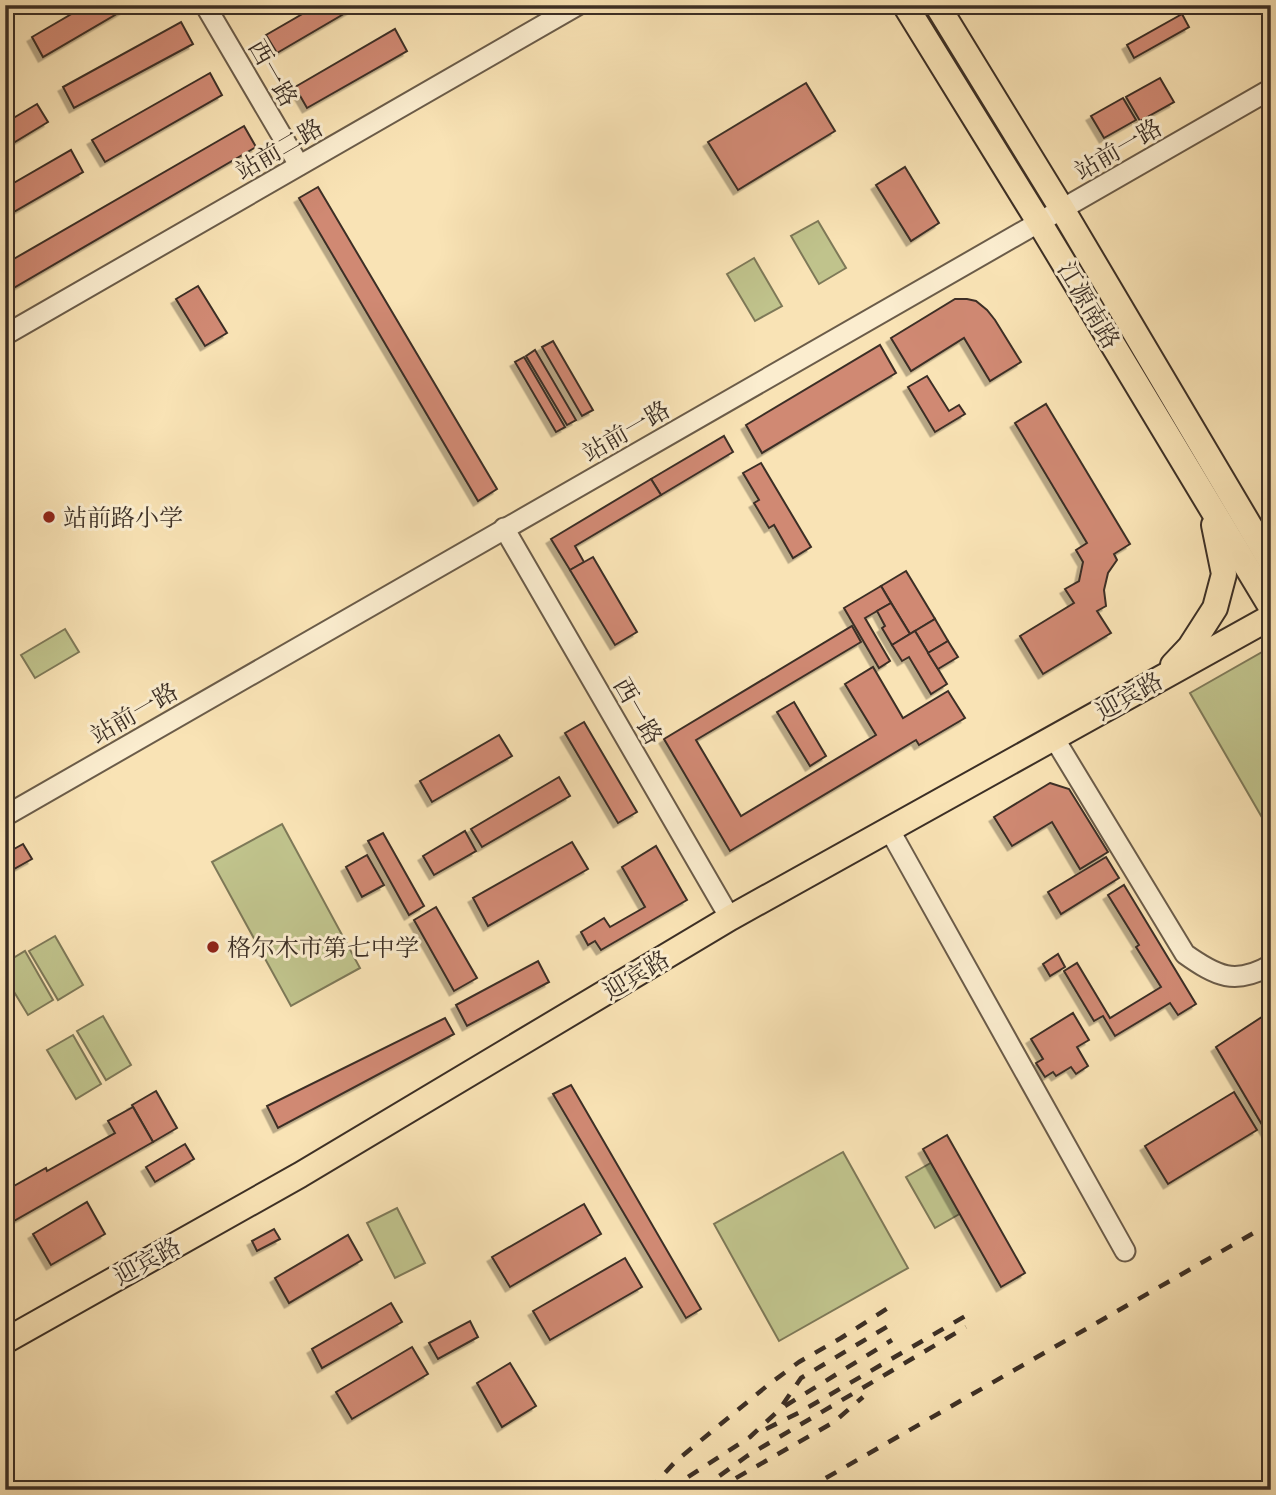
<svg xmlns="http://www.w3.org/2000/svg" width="1276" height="1495" font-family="'EB Garamond','Noto Serif SC',serif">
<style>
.green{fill:#c0c38c;stroke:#7e7958;stroke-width:2}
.building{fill:#d08973;stroke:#3c2f25;stroke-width:2;filter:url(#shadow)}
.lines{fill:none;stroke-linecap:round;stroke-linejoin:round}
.minor-casing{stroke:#6b5c49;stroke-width:23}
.major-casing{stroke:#3c2f25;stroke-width:28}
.minor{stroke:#fbedcf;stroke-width:19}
.major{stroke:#f9e3b5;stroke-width:24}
.rail{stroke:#3c2f25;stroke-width:4.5;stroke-dasharray:12 12;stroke-linecap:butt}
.poi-dot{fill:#8f2418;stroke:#fbedcf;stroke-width:2.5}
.labels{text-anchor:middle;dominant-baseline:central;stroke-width:6;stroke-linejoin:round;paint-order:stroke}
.street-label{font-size:24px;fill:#3c2f25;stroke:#fbedcf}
.poi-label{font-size:24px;fill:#3c2f25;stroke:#fbedcf;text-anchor:start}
</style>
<defs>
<filter id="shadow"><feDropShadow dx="-4.5" dy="4.5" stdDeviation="0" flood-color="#0004"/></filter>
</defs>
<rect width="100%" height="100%" fill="#f9e3b5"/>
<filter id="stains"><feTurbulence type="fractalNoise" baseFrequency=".00286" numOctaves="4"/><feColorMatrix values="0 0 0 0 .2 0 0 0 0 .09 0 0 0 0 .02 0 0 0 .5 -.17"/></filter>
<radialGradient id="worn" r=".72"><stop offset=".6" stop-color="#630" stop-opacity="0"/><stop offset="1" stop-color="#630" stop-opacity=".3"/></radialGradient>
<g class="green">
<polygon points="818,221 846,268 819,284 791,236"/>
<polygon points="754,258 782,306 755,321 727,274"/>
<polygon points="65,629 79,652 35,678 21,655"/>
<polygon points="1271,647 1271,833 1190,693"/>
<polygon points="282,824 360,968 291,1006 212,862"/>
<polygon points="55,936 83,985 58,1000 29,951"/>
<polygon points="25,951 53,1000 28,1015 5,977 5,963"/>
<polygon points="103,1016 131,1065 106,1080 77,1031"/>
<polygon points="73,1035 101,1084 76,1099 47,1050"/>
<polygon points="843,1152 908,1268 779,1341 714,1224"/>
<polygon points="934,1161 963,1212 935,1228 906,1177"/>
<polygon points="397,1208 425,1263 395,1278 367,1223"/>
</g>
<g class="building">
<polygon points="87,5 132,5 43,57 32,37"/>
<polygon points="318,5 359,5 277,53 266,35"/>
<polygon points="1182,14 1189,27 1134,58 1127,45"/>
<polygon points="181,22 193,44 74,108 63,87"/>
<polygon points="395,29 407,51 307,108 295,87"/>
<polygon points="210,73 222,95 105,162 92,140"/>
<polygon points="1160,78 1174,102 1140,121 1126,97"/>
<polygon points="806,83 835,131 738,190 708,142"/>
<polygon points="1123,98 1136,120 1104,138 1091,116"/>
<polygon points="37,104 48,122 5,148 5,123"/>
<polygon points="244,126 256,147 5,293 5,264"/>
<polygon points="71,150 83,172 5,217 5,188"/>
<polygon points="905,167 939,223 911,241 876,185"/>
<polygon points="318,187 497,489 478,501 299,198"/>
<polygon points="198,286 227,333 205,346 176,299"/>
<polygon points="955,299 967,299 976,301 987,310 995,320 1021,362 990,381 964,338 911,371 891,338"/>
<polygon points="553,341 593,410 582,416 542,347"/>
<polygon points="880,345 896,373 762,453 746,425"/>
<polygon points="535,350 576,420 567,425 526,356"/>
<polygon points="524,357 565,427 556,432 515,362"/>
<polygon points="927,376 949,411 959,405 965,414 935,432 908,387"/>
<polygon points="1046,404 1130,544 1114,554 1117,560 1108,573 1104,590 1106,606 1097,611 1111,633 1043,674 1020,636 1074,603 1065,589 1079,581 1083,562 1076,550 1087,543 1015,423"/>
<polygon points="724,436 733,452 661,495 651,479"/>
<polygon points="761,463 811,547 793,558 774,525 769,528 754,503 759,500 743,473"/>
<polygon points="651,479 661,495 575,546 584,562 570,570 551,539"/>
<polygon points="593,557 637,632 615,645 570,570"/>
<polygon points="906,571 935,619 910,634 881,586"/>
<polygon points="881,586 891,603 865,618 890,661 879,668 844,608"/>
<polygon points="891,603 910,634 892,645 882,628 885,626 877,611"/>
<polygon points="935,619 948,641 928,653 915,631"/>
<polygon points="852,626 861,642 696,740 741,816 876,735 845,684 873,667 903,718 948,691 965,718 919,745 916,740 730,851 664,739"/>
<polygon points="915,631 947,684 931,694 909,657 902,661 892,645"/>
<polygon points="948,641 958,657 938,669 928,653"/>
<polygon points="794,702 826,756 810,766 777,712"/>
<polygon points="584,722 637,812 618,823 565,733"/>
<polygon points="499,735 512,756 432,802 420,781"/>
<polygon points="559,777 570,796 482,847 471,829"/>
<polygon points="1050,783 1069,789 1108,852 1080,869 1052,822 1012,846 994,817"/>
<polygon points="465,831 476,851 434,875 423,856"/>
<polygon points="383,833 424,906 409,915 368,841"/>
<polygon points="572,842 588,869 488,926 473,898"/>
<polygon points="23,844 32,859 5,874 5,854"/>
<polygon points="656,846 687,900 601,950 595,941 588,945 581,932 604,918 610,927 645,907 622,867"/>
<polygon points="367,855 384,885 362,897 346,867"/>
<polygon points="1106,857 1119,878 1061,914 1048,892"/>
<polygon points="1124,885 1196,1004 1178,1015 1170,1003 1115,1036 1103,1016 1094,1021 1064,971 1077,963 1110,1018 1161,987 1136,947 1139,945 1108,895"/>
<polygon points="436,907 477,978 454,991 414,920"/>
<polygon points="1058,954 1065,967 1050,976 1043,964"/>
<polygon points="538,961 549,982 467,1026 456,1005"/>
<polygon points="1271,1011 1271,1140 1216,1047"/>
<polygon points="1073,1013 1089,1040 1077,1047 1088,1066 1076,1074 1071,1067 1056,1076 1053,1072 1045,1077 1036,1063 1043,1059 1031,1039"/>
<polygon points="445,1018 454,1034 278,1128 267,1106"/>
<polygon points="571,1085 701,1309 686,1318 553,1094"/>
<polygon points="156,1091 177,1128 153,1142 132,1105"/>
<polygon points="1234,1092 1257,1130 1168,1184 1145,1146"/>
<polygon points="133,1107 153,1142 5,1226 5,1191 46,1168 47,1171 115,1133 108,1121"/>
<polygon points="947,1135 1025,1273 1001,1287 923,1149"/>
<polygon points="185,1144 194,1159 155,1182 146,1167"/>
<polygon points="87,1202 105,1234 51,1265 33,1234"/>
<polygon points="584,1204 601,1234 510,1287 492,1257"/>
<polygon points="274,1229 280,1239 257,1251 252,1241"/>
<polygon points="348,1235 362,1260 289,1303 275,1278"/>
<polygon points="625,1258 642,1287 550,1340 533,1311"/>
<polygon points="391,1303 402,1322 322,1368 312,1349"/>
<polygon points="470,1321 478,1337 438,1359 429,1343"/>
<polygon points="412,1347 428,1374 352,1419 336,1392"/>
<polygon points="510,1363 536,1406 502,1427 477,1383"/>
</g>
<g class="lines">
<g class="minor-casing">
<g id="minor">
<polyline points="205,5 299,165"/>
<polyline points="5,335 578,5"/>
<polyline points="504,528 730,918"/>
<path d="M 1054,738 L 1185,954 C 1216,976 1235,986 1271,965"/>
<polyline points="5,816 1271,89"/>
<polyline points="889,829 1125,1251"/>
</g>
</g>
<g class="major-casing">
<g id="major">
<polyline points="905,5 1039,222 1271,607"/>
<polyline points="937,5 1062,209 1271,562"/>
<polyline points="1173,665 1190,647 1215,608 1224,574 1214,525"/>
<polyline points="5,1341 300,1175 730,918 1271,617"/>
</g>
</g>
<use href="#minor" class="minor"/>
<use href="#major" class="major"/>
<g class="rail">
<polyline points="785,1406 892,1340"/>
<polyline points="766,1429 800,1412 967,1315"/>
<polyline points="649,1490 676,1461 768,1385 799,1362 841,1338 896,1303"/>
<polyline points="668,1490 750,1437 779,1410 801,1378 895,1322"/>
<polyline points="700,1490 747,1456 966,1327"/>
<polyline points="715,1490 834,1422 863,1397"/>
<polyline points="805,1490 1271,1223"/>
</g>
</g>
<g class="poi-dot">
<circle cx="49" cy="517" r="7"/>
<circle cx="213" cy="947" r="7"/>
</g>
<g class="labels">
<g class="street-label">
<text transform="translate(273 73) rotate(60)">西一路</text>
<text transform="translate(279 149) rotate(-30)">站前二路</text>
<text transform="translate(1118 149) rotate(-30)">站前一路</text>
<text transform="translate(1089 305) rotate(59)">江源南路</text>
<text transform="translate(626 431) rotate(-30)">站前一路</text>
<text transform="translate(1129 696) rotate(-29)">迎宾路</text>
<text transform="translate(638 711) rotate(60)">西一路</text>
<text transform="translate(134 713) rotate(-30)">站前一路</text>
<text transform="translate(636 975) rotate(-31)">迎宾路</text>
<text transform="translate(147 1261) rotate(-29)">迎宾路</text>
</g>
<g class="poi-label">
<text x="63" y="517">站前路小学</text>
<text x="227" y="947">格尔木市第七中学</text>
</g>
</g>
<rect width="1276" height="1495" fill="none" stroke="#f9e3b5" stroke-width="28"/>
<rect x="7" y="7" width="1262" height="1481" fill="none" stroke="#3c2f25" stroke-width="3.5"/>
<rect x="14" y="14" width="1248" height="1467" fill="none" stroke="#3c2f25" stroke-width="2"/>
<rect width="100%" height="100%" filter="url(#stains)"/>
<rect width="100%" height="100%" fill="url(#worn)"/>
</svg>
